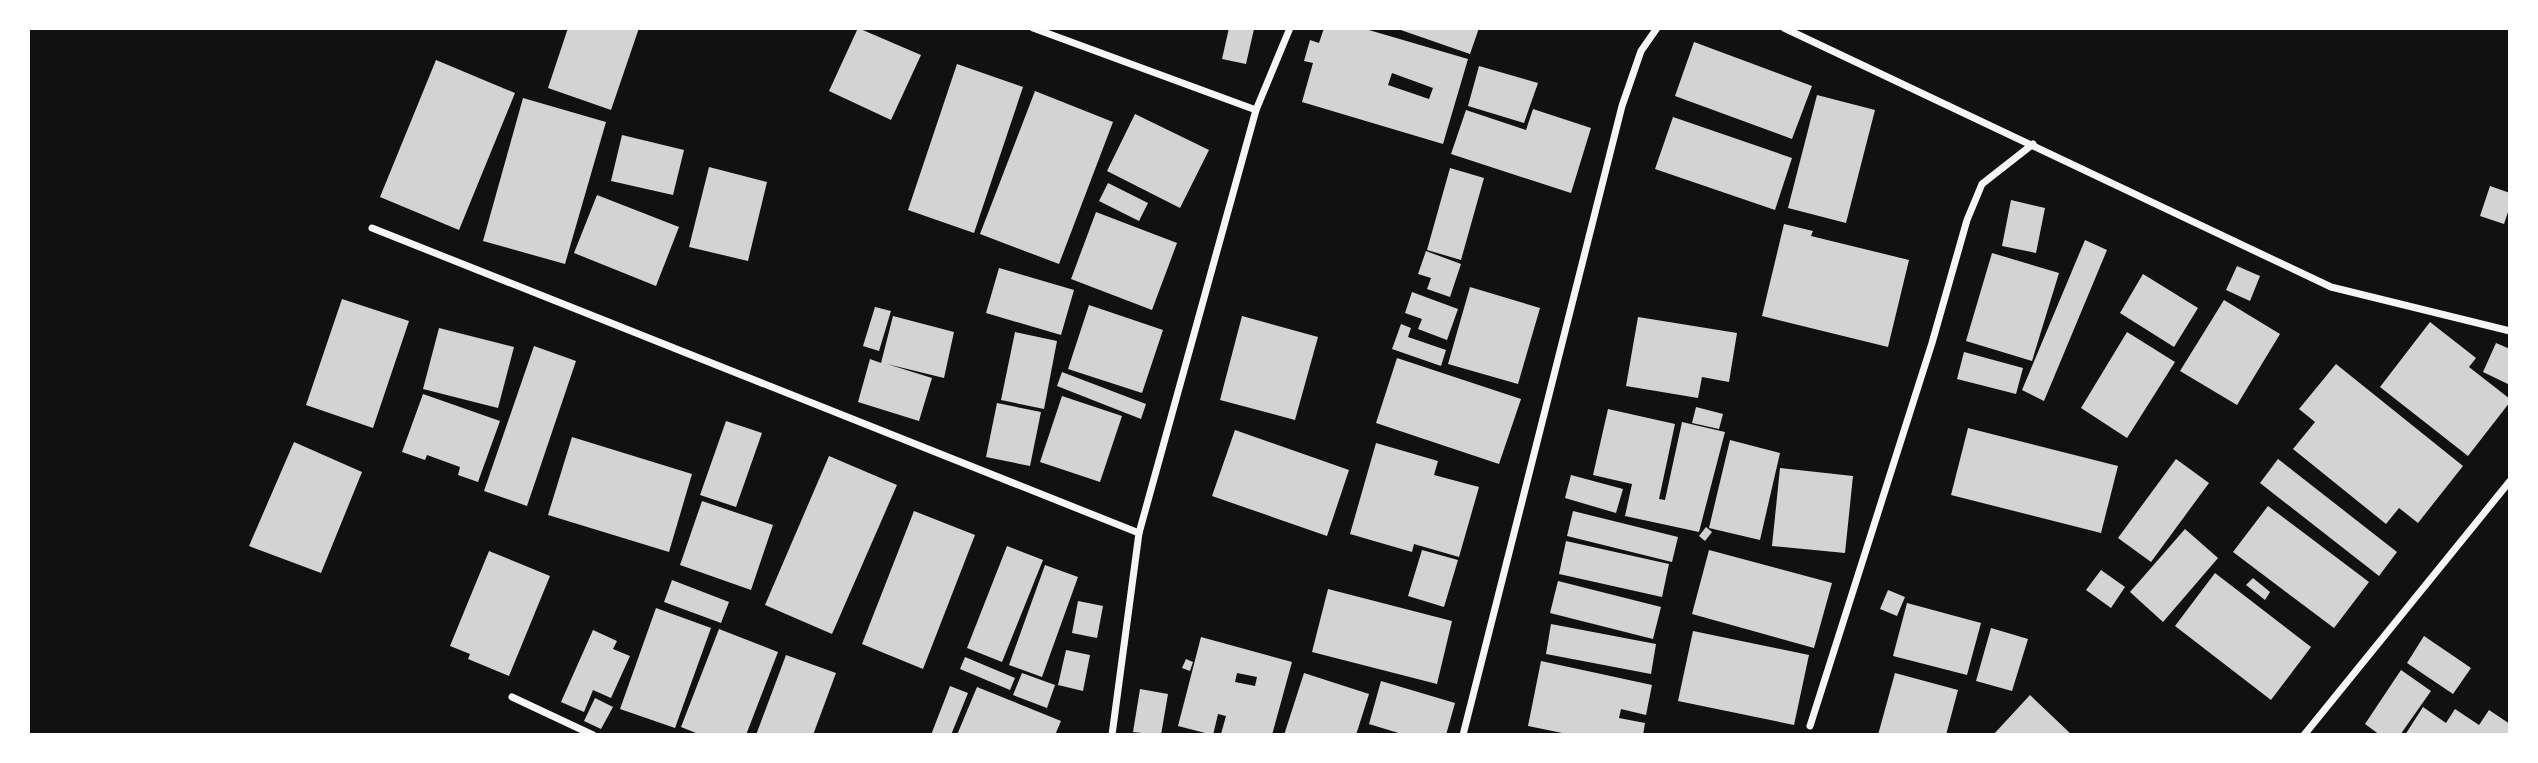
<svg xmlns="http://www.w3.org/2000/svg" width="2538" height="763" font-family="'Exo 2',sans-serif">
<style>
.building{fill:#d3d3d3;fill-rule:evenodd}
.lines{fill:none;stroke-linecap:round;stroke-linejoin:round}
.minor{stroke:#f5f5f5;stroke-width:7}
</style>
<rect width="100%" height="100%" fill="#111"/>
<g class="building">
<polygon points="568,28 639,28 611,110 548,88"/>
<polygon points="858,28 921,55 891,120 829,91"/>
<polygon points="1229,28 1254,29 1246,64 1222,59"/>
<path d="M 1324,28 L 1362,28 L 1468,59 L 1443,144 L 1302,102 L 1313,63 L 1304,61 L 1310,40 L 1319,43 ZM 1392,73 L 1433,88 L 1429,99 L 1388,85 Z"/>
<polygon points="1395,28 1479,28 1470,54"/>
<polygon points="1694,42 1812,86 1792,139 1675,96"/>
<polygon points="436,60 515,93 459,230 380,197"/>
<polygon points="957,64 1023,87 974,233 908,210"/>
<polygon points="1479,66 1538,83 1524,123 1468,106"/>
<polygon points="1035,91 1113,122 1059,264 980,234"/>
<polygon points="1817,95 1875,110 1846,223 1788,208"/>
<polygon points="523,98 606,122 565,264 483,241"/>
<polygon points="1533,109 1591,128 1571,193 1451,154 1466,110 1526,130"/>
<polygon points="1135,114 1209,150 1180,208 1107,171"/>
<polygon points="1673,117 1792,158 1775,210 1655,169"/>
<polygon points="622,135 684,150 673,195 611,181"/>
<polygon points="709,167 767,182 748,261 689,247"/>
<polygon points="1450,168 1484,178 1461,260 1427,250"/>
<polygon points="1108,183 1148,203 1139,221 1099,201"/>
<polygon points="2490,186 2510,193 2510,206 2504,224 2480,216"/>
<polygon points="597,195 679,227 656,286 574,253"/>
<polygon points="2011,200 2045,208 2036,253 2002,246"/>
<polygon points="1096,212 1177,243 1152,310 1071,279"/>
<polygon points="1784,224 1813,231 1811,236 1909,260 1888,347 1762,316"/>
<polygon points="2085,240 2107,250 2044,401 2022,390"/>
<polygon points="1426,251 1461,264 1450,297 1427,289 1431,278 1418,274"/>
<polygon points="1992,253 2059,273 2032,361 1966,341"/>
<polygon points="2237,266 2260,276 2250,301 2226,290"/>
<polygon points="999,268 1074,290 1061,335 986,313"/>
<polygon points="2143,274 2198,308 2174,347 2120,313"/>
<polygon points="1470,287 1540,308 1518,384 1448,364"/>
<polygon points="1412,292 1458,309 1447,340 1418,329 1422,319 1405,313"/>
<polygon points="342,299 409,321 373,428 306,405"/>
<polygon points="2224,300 2280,334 2237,405 2180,371"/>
<polygon points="1089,305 1163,330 1142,393 1068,369"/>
<polygon points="875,307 891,311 879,351 863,346"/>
<polygon points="893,316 954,332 944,378 887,364 932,378 919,421 858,402 870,359 881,363"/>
<polygon points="1242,316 1318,337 1295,420 1220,400"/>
<polygon points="1638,317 1737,333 1729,382 1702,377 1698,398 1626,386"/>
<polygon points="2430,322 2476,358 2469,367 2510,399 2510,402 2468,456 2380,387"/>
<polygon points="1401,324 1411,328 1408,337 1446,350 1441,366 1392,349"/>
<polygon points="439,328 514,347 498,408 423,389"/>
<polygon points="1015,332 1057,341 1044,409 1001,400"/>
<polygon points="2127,332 2175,362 2127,438 2081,408"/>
<polygon points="2496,343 2510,349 2510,385 2483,372"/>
<polygon points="534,346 576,361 527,506 484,491"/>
<polygon points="1964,352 2023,368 2016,394 1957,379"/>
<polygon points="1397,358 1521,399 1499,464 1376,423"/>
<polygon points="2336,364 2463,466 2418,523 2399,508 2386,524 2293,449 2315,422 2299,409"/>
<polygon points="1062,372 1146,404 1141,419 1057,386"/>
<polygon points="423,394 500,421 478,482 458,475 460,467 427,455 425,460 402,452"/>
<polygon points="1062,396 1122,416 1100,482 1040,462"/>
<polygon points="997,403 1041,412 1030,466 986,457"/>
<polygon points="1696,407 1723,414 1719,429 1692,423"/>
<polygon points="1608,409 1675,424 1659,499 1665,500 1682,422 1725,432 1699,532 1625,516 1632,484 1593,475"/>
<polygon points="726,421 762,433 736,507 700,495"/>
<polygon points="1968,428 2118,466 2101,533 1951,495"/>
<polygon points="1235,430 1349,470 1327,536 1212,496"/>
<polygon points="572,437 692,474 669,552 548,515"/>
<polygon points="1730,440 1780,453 1760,540 1709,528"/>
<polygon points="294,442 362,472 321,573 249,546"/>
<polygon points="1376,443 1438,461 1434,475 1479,487 1459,557 1414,544 1412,552 1350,534"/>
<polygon points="829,456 897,485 832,634 765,605"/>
<polygon points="2176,459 2209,483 2151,562 2118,538"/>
<polygon points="2278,459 2397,552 2379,576 2260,483"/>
<polygon points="1780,468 1853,476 1845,553 1772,546"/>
<polygon points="1571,475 1623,489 1616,513 1565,498"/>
<polygon points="702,501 773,525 751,590 680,565"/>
<polygon points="2268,506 2369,582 2334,628 2233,552"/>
<polygon points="914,511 975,535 923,669 862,644"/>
<polygon points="1573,511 1678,537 1672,562 1567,536"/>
<polygon points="1706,527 1712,532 1705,541 1699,536"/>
<polygon points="2185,529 2218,558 2163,622 2130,592"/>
<polygon points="1566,541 1669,564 1662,597 1559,574"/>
<polygon points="1007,546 1043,560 1002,662 967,648"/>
<polygon points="1422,550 1458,560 1444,607 1408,596"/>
<polygon points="1709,550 1832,583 1814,648 1692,614"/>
<polygon points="489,551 550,576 509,676 468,659 470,654 450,646"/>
<polygon points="1045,565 1078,577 1042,677 1009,665"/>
<polygon points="2101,570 2125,587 2111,608 2086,590"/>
<polygon points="2215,573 2311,647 2271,700 2175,626"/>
<polygon points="2253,578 2270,592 2265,600 2246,585"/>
<polygon points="672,580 729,602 721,623 664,602"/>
<polygon points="1558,581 1661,607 1653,639 1550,613"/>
<polygon points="1328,589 1452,621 1437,684 1312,652"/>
<polygon points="1888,590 1905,597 1897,616 1880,609"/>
<polygon points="1078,601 1103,606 1097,638 1072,633"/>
<polygon points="1907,603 1981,623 1967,675 1893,656"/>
<polygon points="656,608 711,628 675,728 620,709"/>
<polygon points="1551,624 1656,644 1651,674 1546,654"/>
<polygon points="1991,628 2028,639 2012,691 1976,681"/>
<polygon points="719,629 778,652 746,735 701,735 681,727"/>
<polygon points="593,630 617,641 613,649 630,656 611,698 593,690 584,712 561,702"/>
<polygon points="1693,631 1809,655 1794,725 1678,701"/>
<polygon points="2424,636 2471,668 2453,694 2407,663"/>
<path d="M 1201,637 L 1292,662 L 1272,735 L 1221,734 L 1226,716 L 1218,714 L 1213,735 L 1178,726 ZM 1237,673 L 1257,677 L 1255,686 L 1235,682 Z"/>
<polygon points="1066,650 1090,655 1083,691 1058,685"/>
<polygon points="786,655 836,673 813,735 756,735"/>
<polygon points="965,657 1015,678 1010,690 960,669"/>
<polygon points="1186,659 1193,662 1190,671 1182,668"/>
<polygon points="1541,661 1652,685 1646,715 1621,709 1619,718 1645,723 1643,735 1572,735 1528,726"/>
<polygon points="2401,670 2431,691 2400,735 2380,735 2365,724"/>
<polygon points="1022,673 1055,685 1047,708 1013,695"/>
<polygon points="1304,673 1369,694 1356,735 1284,735"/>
<polygon points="1895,673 1958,690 1946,735 1878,735"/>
<polygon points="1381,681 1455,703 1446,735 1405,735 1369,724"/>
<polygon points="950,686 968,693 951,735 931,735"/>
<polygon points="977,687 1061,721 1055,735 957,735"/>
<polygon points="1140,689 1168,694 1161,735 1133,732"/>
<polygon points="2030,695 2072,735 1993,735"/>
<polygon points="595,698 613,707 601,729 584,721"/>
<polygon points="2423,707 2446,723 2455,709 2479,725 2489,710 2510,724 2510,735 2405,735"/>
</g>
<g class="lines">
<g class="minor">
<polyline points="1033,28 1256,110"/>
<polyline points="1784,28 2331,287 2510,331"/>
<polyline points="372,228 1139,533"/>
<polyline points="512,697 593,735"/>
<polyline points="1810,726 1932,343 1967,220 1982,184 2033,144"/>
<polyline points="1112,735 1139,533 1256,110 1290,28"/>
<polyline points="1463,735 1622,106 1641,51 1657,28"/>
<polyline points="2304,735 2510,481"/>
</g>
</g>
<rect width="2538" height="763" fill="none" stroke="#ffffff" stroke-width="60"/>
</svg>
